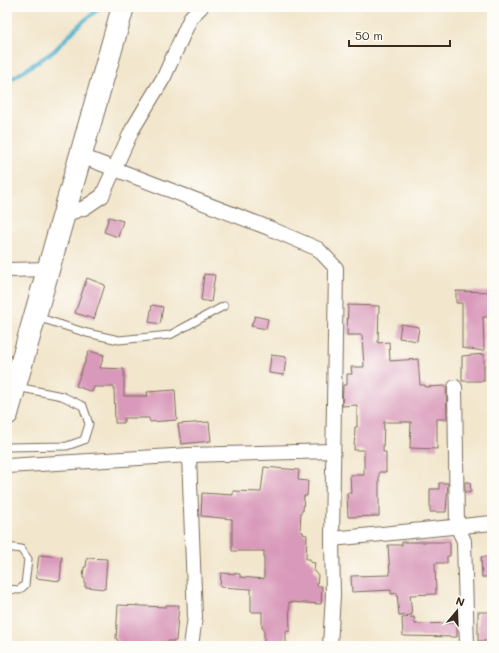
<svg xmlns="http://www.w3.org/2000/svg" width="499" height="653" font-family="Mali,sans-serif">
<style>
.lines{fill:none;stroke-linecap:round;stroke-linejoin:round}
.stream{stroke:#4db2cc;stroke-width:4}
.building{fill:#d999ba}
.service-casing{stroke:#7b6c5b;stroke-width:9}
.minor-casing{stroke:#7b6c5b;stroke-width:16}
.trunk-casing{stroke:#7b6c5b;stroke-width:24}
.service{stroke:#fff;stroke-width:7}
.minor{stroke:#fff;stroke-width:14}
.trunk{stroke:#fff;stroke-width:22}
</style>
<rect width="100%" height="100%" fill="#fdfcf7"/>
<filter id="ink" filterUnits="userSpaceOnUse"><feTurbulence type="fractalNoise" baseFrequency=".025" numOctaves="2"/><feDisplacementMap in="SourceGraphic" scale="8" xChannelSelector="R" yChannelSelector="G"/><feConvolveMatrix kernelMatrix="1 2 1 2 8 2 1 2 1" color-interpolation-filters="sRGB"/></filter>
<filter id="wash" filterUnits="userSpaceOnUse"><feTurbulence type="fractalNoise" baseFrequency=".012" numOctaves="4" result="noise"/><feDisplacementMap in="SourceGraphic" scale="16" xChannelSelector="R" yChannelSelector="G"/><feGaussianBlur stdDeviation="0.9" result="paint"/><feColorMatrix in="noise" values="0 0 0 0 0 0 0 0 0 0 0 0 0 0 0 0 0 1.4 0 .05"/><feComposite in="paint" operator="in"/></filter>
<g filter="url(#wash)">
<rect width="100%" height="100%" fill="#f2e6cc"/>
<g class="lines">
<polyline class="stream" points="7,82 54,51 80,24 101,7"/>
</g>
<g id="blocks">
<g class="building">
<polygon points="109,217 123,221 118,237 104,232"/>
<polygon points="204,274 215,275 211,302 201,300"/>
<polygon points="87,278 105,285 94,319 75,313"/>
<polygon points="456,291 492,292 492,317 483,317 484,351 462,348 462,303 456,303"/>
<polygon points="152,305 163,307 160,324 149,322"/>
<polygon points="348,305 379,306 378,343 389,342 390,361 418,359 420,385 425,385 425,387 446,386 447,419 437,419 437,449 410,448 411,422 384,422 383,452 386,452 386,472 379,472 379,516 348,517 347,493 351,493 350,475 364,475 364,450 354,450 355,427 357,427 357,405 342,406 343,385 347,385 347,374 352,374 351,367 364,367 362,335 347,335"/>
<polygon points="255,316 268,319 266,329 251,326"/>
<polygon points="401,324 419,327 417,341 399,338"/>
<polygon points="89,351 104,355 100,368 124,369 124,396 148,396 147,392 175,390 177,420 150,422 149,418 124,418 124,423 115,423 114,387 94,387 92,392 76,386"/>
<polygon points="484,354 484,381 462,381 462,356"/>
<polygon points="271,355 286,357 284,375 269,373"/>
<polygon points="209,422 211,441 181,444 178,424"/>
<polygon points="264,467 299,470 298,480 308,481 307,496 304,496 303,511 301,511 300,531 303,532 303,534 307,535 306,559 310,559 310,562 315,563 314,570 318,575 317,586 322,586 321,604 289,602 290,631 286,631 286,646 264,646 264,628 262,628 262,612 251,612 251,589 220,587 221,573 240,574 240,577 264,579 264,551 232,551 232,519 201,516 202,493 233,495 233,491 261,492"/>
<polygon points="465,482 470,482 471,492 465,493"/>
<polygon points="439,483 448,483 446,512 430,512 430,489 439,489"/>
<polygon points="402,542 450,542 450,556 447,556 447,563 435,563 436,594 410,595 412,615 399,616 397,593 391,594 391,590 352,592 351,576 390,575 388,545 402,545"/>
<polygon points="39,555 62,557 60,581 36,578"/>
<polygon points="481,557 491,557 492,577 482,577"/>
<polygon points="87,558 107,559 105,589 85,587 85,579 83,578 84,567 86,567"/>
<polygon points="118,605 166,607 166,605 179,605 176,641 167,641 167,646 119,646 118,640 116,639"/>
<rect x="478" y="612" width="12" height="29"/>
<polygon points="414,617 415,624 457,623 457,637 403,636 402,618"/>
</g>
</g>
</g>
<g filter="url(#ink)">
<use href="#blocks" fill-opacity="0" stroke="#7b6c5b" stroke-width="1"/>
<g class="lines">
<g class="service-casing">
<g id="service">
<polyline points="37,317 87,333 119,340 170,335 224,306"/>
<polyline points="7,447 67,446 84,440 89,424 83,406 62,396 17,387"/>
<polyline points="7,547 21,549 28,559 25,585 19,590 7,589"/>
</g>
</g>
<g class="minor-casing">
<g id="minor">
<polyline points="81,156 269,228 318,249 336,268 332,539 333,595 330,646"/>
<polyline points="64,215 84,208 102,196 132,130 164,77 191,17 201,7"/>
<polyline points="7,270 48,269"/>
<polyline points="455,387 457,526 464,541 467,646"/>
<polyline points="189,455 195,617 191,646"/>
<polyline points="7,466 189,455 333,451"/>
<polyline points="332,539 492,523"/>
</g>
</g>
<g class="trunk-casing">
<polyline id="trunk" points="7,414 123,7"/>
</g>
<use href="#service" class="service"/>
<use href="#minor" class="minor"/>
<use href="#trunk" class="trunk"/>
</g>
</g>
<rect width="499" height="653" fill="none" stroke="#fdfcf7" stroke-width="24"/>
<g transform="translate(457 611) rotate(19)" stroke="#fdfcf7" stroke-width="3" paint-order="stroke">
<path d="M0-3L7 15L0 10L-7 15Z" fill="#3b2a1e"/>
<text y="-6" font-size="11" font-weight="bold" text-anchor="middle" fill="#3b2a1e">N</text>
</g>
<path d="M349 40v6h101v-6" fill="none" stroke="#3b2a1e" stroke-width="2"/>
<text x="355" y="40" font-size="12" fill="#3b2a1e" stroke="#fdfcf7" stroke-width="3" paint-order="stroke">50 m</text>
</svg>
